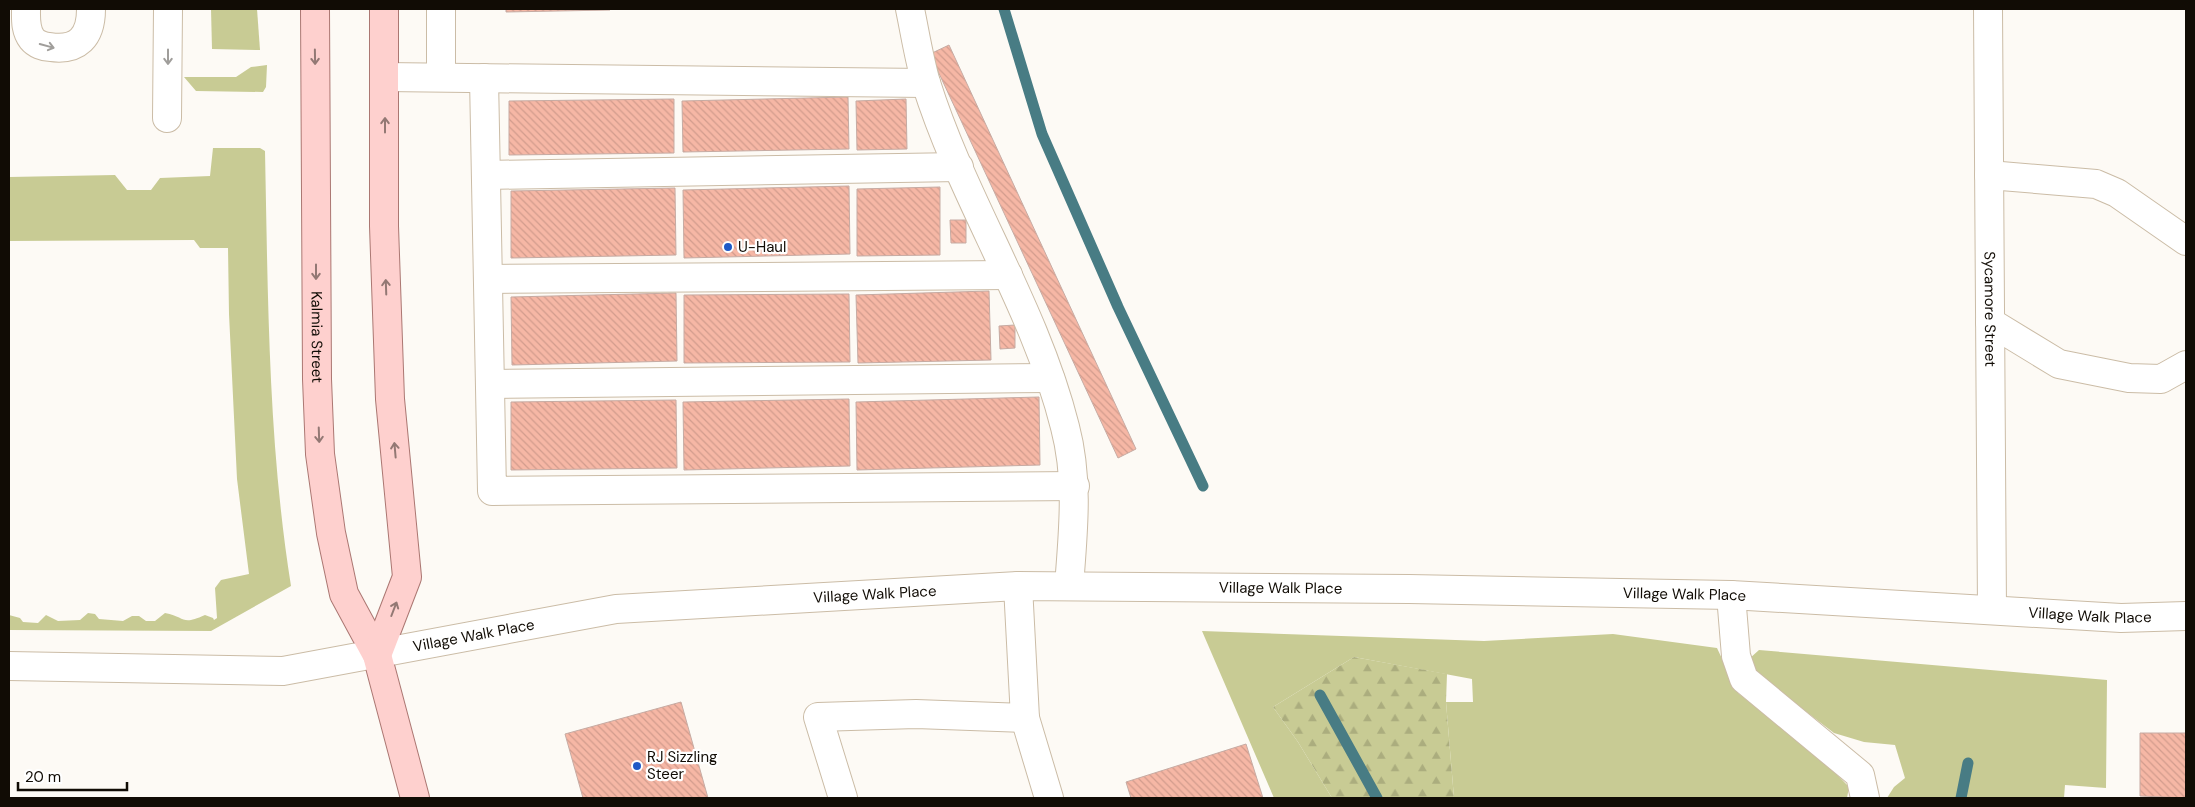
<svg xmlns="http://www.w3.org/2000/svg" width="2195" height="807" font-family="'DM Sans',sans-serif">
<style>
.green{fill:#c8cb94}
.forest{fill:url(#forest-firs)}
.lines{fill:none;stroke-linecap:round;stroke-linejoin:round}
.stream{stroke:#487c84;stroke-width:11}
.building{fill:url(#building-back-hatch);stroke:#c6aba3}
.minor-casing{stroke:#cbbca6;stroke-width:30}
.major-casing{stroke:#ab7772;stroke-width:30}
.minor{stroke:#fff;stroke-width:28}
.major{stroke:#fed0ce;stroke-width:28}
.oneway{stroke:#a09e9b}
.oneway2{stroke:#937874}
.poi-dot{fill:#1f59c6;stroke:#fff;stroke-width:2}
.labels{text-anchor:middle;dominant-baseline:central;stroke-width:4.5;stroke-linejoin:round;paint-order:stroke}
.poi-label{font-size:15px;fill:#110c05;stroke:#fff;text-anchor:start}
.street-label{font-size:15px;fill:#110c05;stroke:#fff}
</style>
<defs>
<pattern id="forest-firs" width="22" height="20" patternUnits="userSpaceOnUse" patternTransform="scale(1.25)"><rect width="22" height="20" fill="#c8cb94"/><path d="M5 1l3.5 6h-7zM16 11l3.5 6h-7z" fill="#abad7e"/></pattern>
<pattern id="building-back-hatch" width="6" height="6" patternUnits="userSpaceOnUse" patternTransform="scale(1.25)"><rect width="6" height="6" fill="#f6b7a5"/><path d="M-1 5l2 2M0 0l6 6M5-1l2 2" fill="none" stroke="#d29c8d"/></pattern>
</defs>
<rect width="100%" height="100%" fill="#fdfaf5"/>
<g class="green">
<polygon points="211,9 257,9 260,50 212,49"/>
<polygon points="267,65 266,87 263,92 196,91 184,77 236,77 251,67"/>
<path d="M 213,148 L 260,148 L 265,151 C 268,296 268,442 291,586 L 211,631 L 9,630 L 9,615 L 20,618 L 23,622 L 38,623 L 46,615 L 58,621 L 80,620 L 88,613 L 95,614 L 99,619 L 123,621 L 132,616 L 139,616 L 146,621 L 155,621 L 165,613 C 186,617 181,626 205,615 L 213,618 L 214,620 L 217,618 L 215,588 L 221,580 L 249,574 L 237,479 L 229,314 L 228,248 L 200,248 L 194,240 L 9,241 L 9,177 L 115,175 L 127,190 L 151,190 L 160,178 L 210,176 Z"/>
<polygon points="1202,631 1484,641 1613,634 1717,648 1738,693 1824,761 1849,787 1847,798 1454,798 1446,702 1473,702 1472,679 1354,657 1273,707 1298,742 1332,798 1274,798"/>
<polygon points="1759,650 2107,680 2106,788 2065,785 2064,798 1887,798 1894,787 1905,778 1895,745 1864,742 1834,733 1753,671 1749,659"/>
</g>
<polygon class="forest" points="1354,657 1447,674 1446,702 1454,798 1332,798 1298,742 1273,707"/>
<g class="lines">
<g class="stream">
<polyline points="1004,9 1042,134 1118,307 1203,486"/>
<polyline points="1320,695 1377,798"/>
<polyline points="1961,798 1968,763"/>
</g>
</g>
<g class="building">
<polygon points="506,9 610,9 610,10 506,12"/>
<polygon points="949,45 1136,449 1118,458 930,54"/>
<polygon points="848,97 849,149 683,152 682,101"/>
<polygon points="674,99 674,153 509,155 509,101"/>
<polygon points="906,99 907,149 857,150 856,101"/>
<polygon points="849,186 850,254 684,258 683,190"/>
<polygon points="940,187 940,255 857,256 857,189"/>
<polygon points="675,188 676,255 511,258 511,191"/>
<polygon points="950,220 966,220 966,243 951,243"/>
<polygon points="989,291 991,360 858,363 856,295"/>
<polygon points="676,293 677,361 512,365 511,297"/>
<polygon points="849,294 850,362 684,363 684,295"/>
<polygon points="1015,325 1015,348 1000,349 999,326"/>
<polygon points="1039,397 1040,465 857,470 856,402"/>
<polygon points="849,399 850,466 684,470 683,402"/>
<polygon points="676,400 677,468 511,470 511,402"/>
<polygon points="681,702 708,798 583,798 565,734"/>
<polygon points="2140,733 2186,733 2186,798 2140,796"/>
<polygon points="1246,744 1263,798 1131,798 1126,782"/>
</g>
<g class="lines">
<g class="minor-casing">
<g id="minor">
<path d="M 26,9 C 26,19 25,30 32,39 C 36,44 44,47 50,47 C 78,51 91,37 91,9"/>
<path d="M 910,9 C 915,33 919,59 926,83 C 963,201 1035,307 1065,427 C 1079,480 1073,533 1069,586"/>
<path id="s1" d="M 1988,9 L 1992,610"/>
<polyline points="385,77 926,83"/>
<polyline points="441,77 441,9"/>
<polyline points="484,78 492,491 1075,486"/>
<polyline points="167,118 168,9"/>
<polyline points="486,175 959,167"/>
<polyline points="1989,175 2096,184 2117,193 2186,241"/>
<polyline points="488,279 1008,275"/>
<polyline points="1990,322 2059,364 2129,378 2161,379 2186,365"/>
<polyline points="490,384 1050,378"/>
<polyline points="1731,595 1736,656 1744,679 1860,775 1865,798"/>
<path id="s2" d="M 9,666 L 283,671 L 616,609 L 1018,586 L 1409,589 L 1731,595 L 2121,618 L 2186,616"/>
<polyline points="1025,718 1049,798"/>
<polyline points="843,798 818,717 916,714 1025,718 1018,586"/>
</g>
</g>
<g class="major-casing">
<g id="major">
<path id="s3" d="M 315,9 L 317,379 L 320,454 L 331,533 L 344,594 L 377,655 L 415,798"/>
<polyline points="377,655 407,577 390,399 384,226 384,9"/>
</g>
</g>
<use href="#minor" class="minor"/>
<use href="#major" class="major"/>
</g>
<defs><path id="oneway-shaft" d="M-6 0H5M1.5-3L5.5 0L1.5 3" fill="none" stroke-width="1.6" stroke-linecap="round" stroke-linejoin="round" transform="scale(1.25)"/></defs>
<g class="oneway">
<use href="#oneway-shaft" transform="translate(47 46) rotate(15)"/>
<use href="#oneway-shaft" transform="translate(168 57) rotate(90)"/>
</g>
<g class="oneway2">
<use href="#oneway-shaft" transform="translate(315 57) rotate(89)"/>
<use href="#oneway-shaft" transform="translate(385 125) rotate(-90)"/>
<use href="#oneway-shaft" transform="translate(316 272) rotate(90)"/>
<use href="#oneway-shaft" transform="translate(386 287) rotate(-92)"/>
<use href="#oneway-shaft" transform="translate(319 435) rotate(88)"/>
<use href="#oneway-shaft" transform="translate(395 450) rotate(-95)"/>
<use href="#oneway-shaft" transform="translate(394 609) rotate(-69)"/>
</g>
<g class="poi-dot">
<circle cx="728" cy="247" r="5"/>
<circle cx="637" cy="766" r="5"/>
</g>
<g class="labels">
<g class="poi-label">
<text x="738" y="247">U-Haul</text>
<text x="647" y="757">RJ Sizzling<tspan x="647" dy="17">Steer</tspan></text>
</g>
<g class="street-label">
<text stroke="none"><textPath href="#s1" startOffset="300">Sycamore Street</textPath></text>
<text stroke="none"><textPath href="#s3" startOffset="328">Kalmia Street</textPath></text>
<text stroke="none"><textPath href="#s2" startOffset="1278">Village Walk Place</textPath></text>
<text stroke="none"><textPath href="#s2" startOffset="872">Village Walk Place</textPath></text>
<text stroke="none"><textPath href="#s2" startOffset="1682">Village Walk Place</textPath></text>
<text stroke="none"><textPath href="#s2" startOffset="2088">Village Walk Place</textPath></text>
<text stroke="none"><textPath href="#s2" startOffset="468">Village Walk Place</textPath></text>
</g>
</g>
<rect width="2195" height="807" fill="none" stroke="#110c05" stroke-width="20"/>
<path d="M18 782v8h109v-8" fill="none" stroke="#110c05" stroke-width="2.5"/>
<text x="25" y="782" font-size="15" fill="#110c05" stroke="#ffffff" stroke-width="4" paint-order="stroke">20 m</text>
</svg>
